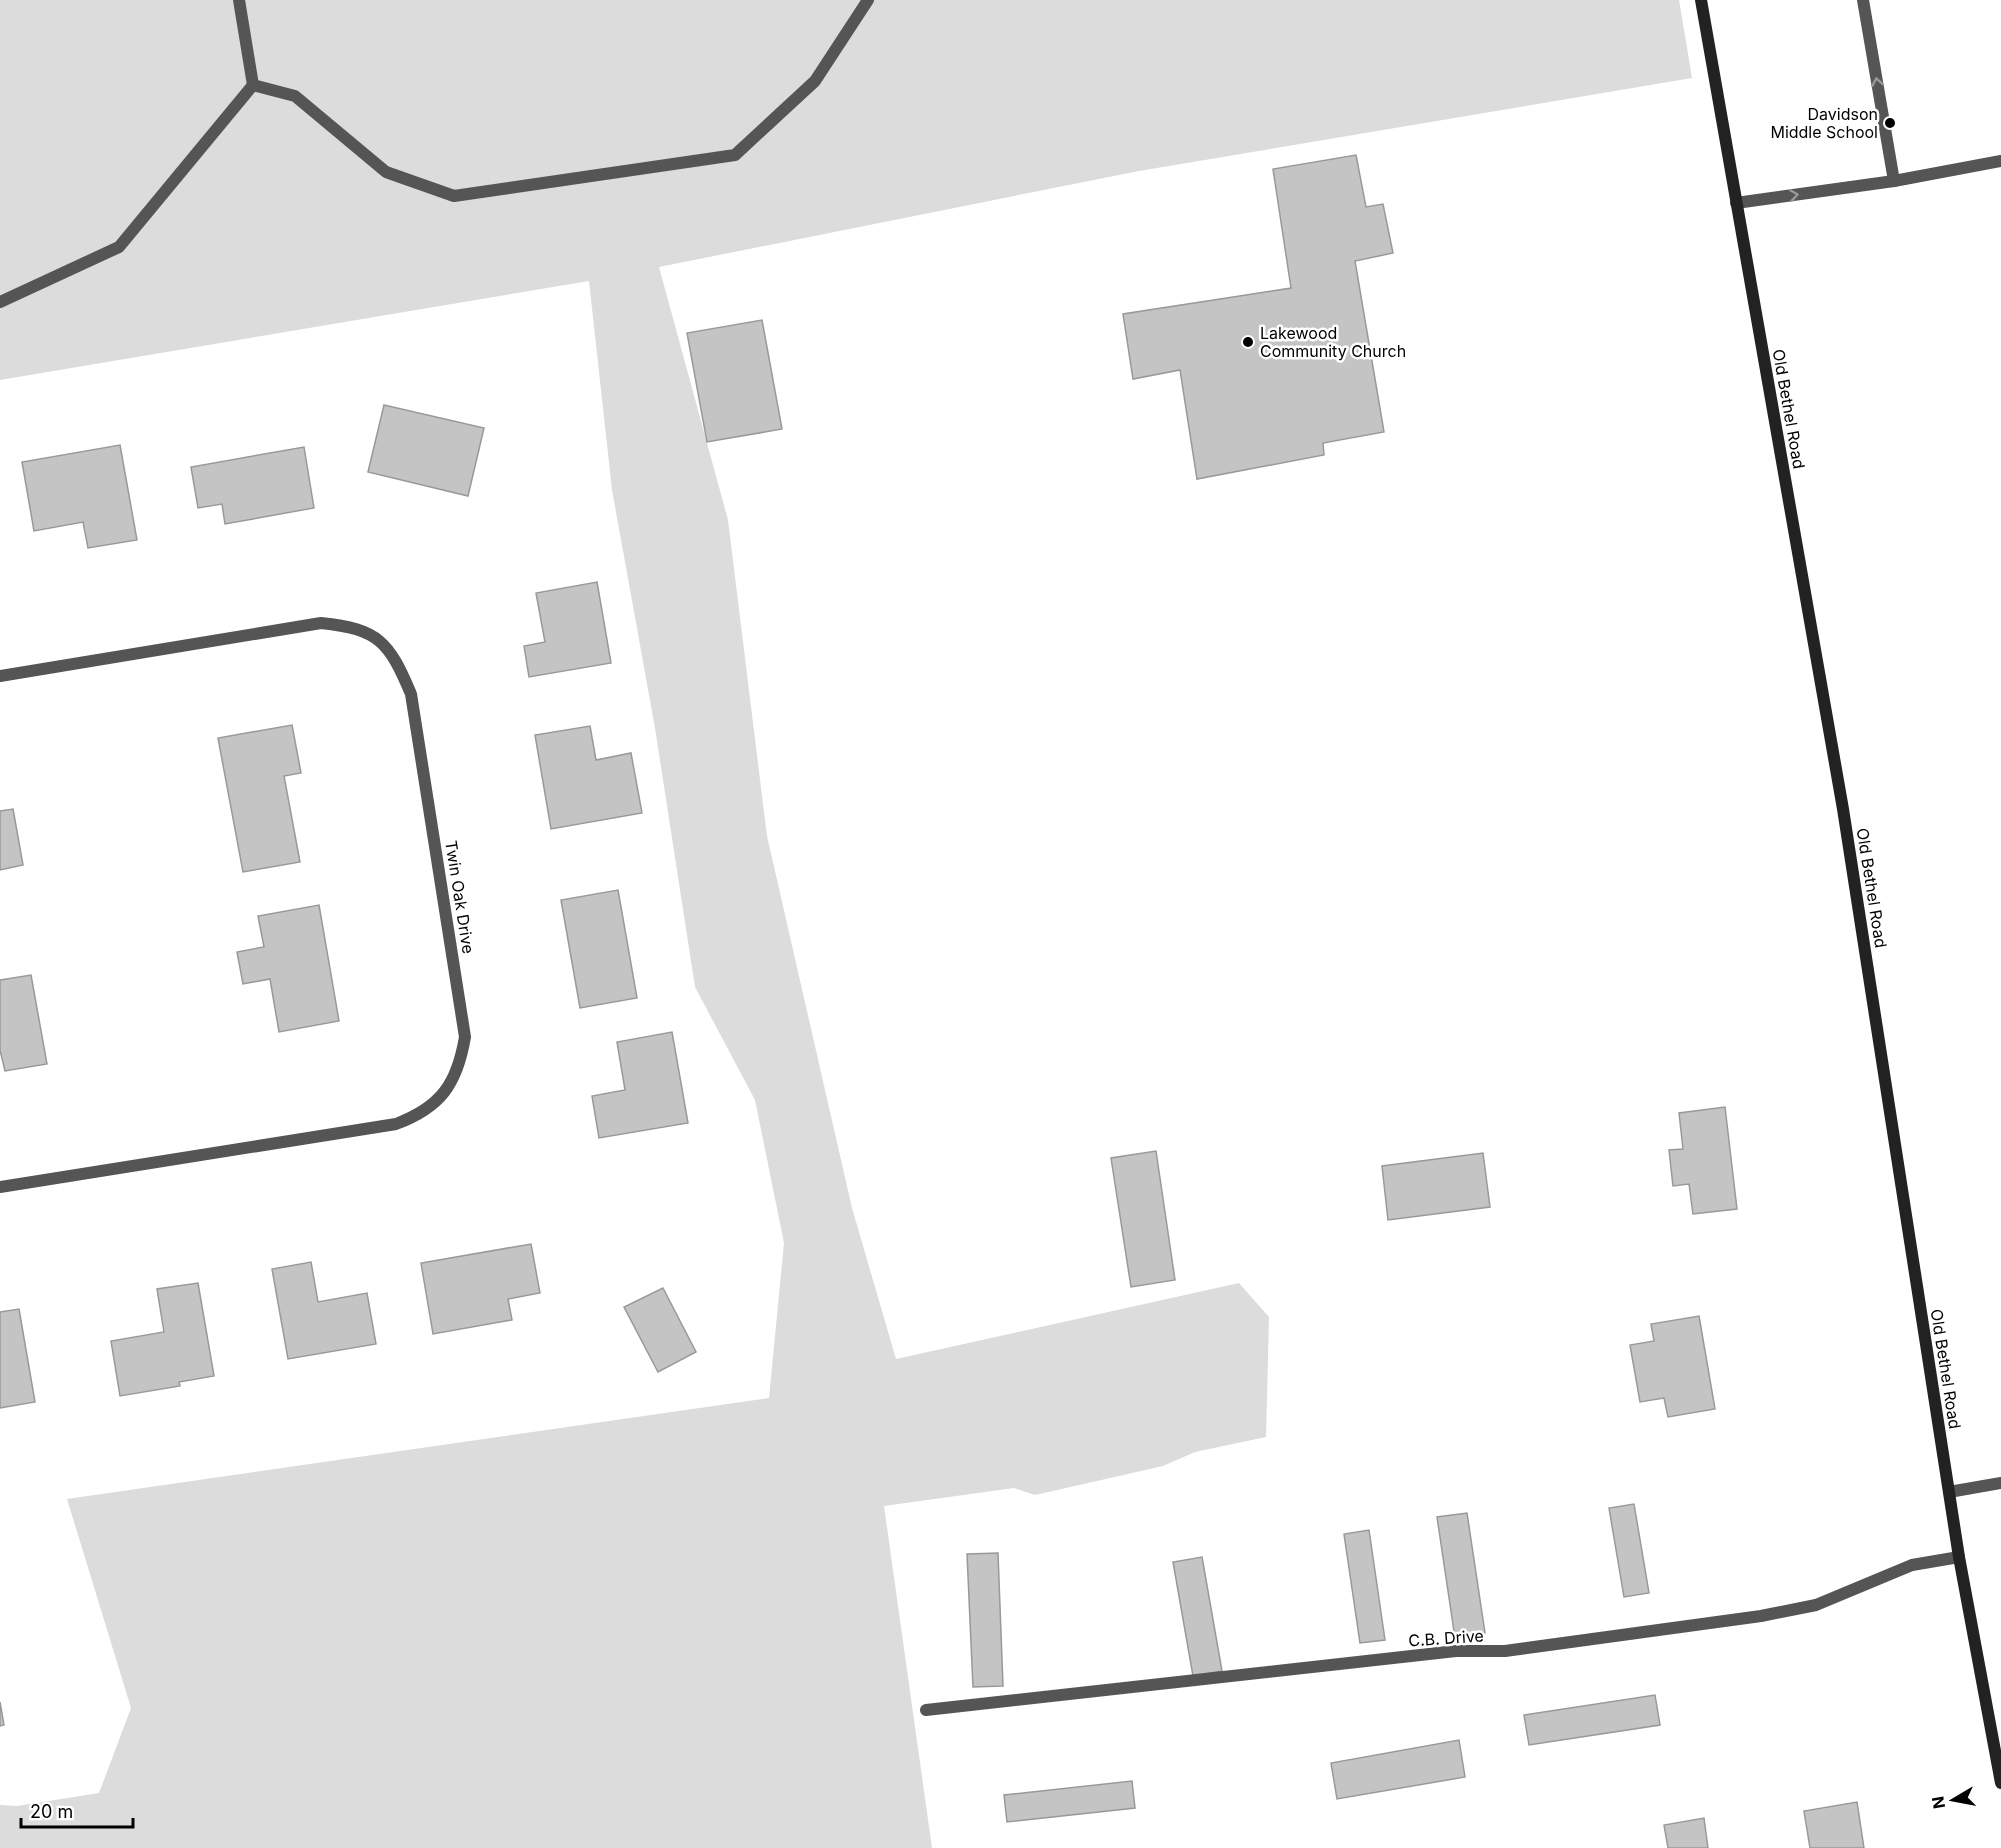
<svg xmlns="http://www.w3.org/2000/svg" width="2001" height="1848" font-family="Inter,sans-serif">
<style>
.green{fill:#dcdcdc}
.building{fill:#c4c4c4;stroke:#999;stroke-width:1.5}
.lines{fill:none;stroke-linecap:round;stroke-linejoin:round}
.lane{stroke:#555;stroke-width:12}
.street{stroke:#555;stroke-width:12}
.secondary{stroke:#222;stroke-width:12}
.oneway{stroke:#999}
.poi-dot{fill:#000;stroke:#fff;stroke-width:2}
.labels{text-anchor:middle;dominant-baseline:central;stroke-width:5;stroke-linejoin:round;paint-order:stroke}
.poi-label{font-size:16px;fill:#000;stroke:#fff;text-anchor:end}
.street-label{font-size:16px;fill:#000;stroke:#fff}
</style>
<rect width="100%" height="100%" fill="#fff"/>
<polygon class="green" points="0,0 1679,0 1692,78 1139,171 659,267 728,520 767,836 852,1208 896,1359 1239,1283 1269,1317 1266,1437 1195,1452 1163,1466 1035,1495 1014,1488 884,1506 932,1848 0,1848 0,1805 17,1806 99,1793 131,1708 67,1499 769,1398 784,1243 755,1100 695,987 655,728 612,490 589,281 0,380"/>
<g class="building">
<polygon points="1356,155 1366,207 1383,204 1393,253 1355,261 1384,432 1323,443 1324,455 1197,479 1180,370 1133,379 1123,314 1291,288 1273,169"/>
<polygon points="762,320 782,429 707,442 687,333"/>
<polygon points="384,405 484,428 468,496 368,472"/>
<polygon points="120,445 137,540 88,548 83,522 34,531 22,462"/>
<polygon points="304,447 314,508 225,524 222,504 198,508 191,467"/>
<polygon points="597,582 611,663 529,677 524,646 545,642 536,593"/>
<polygon points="292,725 301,773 284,776 300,862 243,872 218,738"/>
<polygon points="590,726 596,760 631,753 642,813 551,829 535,735"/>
<polygon points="13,809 23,865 0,870 0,811"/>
<polygon points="618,890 637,998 580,1008 561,900"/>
<polygon points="319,905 339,1021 279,1032 270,979 243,984 237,952 264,947 258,916"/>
<polygon points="31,975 47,1064 5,1071 0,1050 0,980"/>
<polygon points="672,1032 688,1123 599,1138 592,1096 625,1090 617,1042"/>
<polygon points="1725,1107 1737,1209 1693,1214 1689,1184 1673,1186 1669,1150 1683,1149 1679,1113"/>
<polygon points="1156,1151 1175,1280 1131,1287 1111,1158"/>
<polygon points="1483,1153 1490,1207 1388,1220 1382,1166"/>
<polygon points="531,1244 540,1293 508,1299 512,1320 433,1334 421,1263"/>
<polygon points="311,1262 318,1302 367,1293 376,1344 288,1359 272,1269"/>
<polygon points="198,1283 214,1376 179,1382 180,1386 120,1396 111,1341 164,1332 157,1289"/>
<polygon points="663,1288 696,1352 658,1372 624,1307"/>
<polygon points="19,1309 35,1402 0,1408 0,1312"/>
<polygon points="1699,1316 1715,1409 1668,1417 1664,1398 1640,1402 1630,1345 1654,1341 1651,1324"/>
<polygon points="1634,1504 1649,1593 1624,1597 1609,1508"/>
<polygon points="1467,1513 1485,1633 1455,1638 1437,1517"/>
<polygon points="1369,1530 1385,1640 1360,1643 1344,1534"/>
<polygon points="998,1553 1003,1686 973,1687 967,1554"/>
<polygon points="1202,1557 1222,1671 1193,1676 1173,1562"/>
<polygon points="1655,1695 1660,1725 1529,1745 1524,1715"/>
<polygon points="0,1702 4,1725 0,1726"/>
<polygon points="1459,1740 1465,1777 1337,1799 1331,1763"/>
<polygon points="1132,1781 1135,1808 1007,1822 1004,1795"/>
<polygon points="1857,1802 1864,1848 1810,1848 1804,1811"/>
<polygon points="1704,1818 1708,1848 1668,1848 1664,1825"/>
</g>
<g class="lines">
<g class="lane">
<polyline points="239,0 253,85 295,96 386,172 454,196 735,155 815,81 868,0"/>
<polyline points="1863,0 1894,181"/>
<polyline points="1736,203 1894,181 2001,161"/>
<polyline points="0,302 119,247 253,85"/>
</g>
<g class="street">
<path d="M 0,676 L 321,623 C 379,629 389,642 411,694 L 465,1037 C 457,1084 441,1107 396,1124 L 0,1187"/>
<polyline points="1949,1492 2001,1483"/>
<polyline points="926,1710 1456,1651 1505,1651 1761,1616 1816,1605 1912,1565 1959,1557"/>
</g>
<polyline class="secondary" points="1701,0 1843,809 1959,1557 2001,1783"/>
</g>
<defs><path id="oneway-chevron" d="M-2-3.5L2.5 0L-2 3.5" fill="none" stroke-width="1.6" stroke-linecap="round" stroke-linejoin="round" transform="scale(1.5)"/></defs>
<g class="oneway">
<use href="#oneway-chevron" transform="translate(1877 82) rotate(-100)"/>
<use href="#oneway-chevron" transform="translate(1794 195) rotate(-8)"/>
</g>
<g class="poi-dot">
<circle cx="1890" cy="123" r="6"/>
<circle cx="1248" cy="342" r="6"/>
</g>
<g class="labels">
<g class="poi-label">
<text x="1878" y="114">Davidson<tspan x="1878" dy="18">Middle School</tspan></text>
<text x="1260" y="333" text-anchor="start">Lakewood<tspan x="1260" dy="18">Community Church</tspan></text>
</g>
<g class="street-label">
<text transform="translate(1789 409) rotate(80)">Old Bethel Road</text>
<text transform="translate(1872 888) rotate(81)">Old Bethel Road</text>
<text transform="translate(460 897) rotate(81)">Twin Oak Drive</text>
<text transform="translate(1946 1369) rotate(81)">Old Bethel Road</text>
<text transform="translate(1446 1638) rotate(-4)">C.B. Drive</text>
</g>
</g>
<g transform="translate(1953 1800) rotate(260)" stroke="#ffffff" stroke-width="4.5" paint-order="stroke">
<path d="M0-4.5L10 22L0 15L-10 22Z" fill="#000000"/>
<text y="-9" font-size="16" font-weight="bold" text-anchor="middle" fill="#000000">N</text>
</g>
<path d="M21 1818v9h112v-9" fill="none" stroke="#000000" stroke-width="3"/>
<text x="30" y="1818" font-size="18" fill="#000000" stroke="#ffffff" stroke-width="4.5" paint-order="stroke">20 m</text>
</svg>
